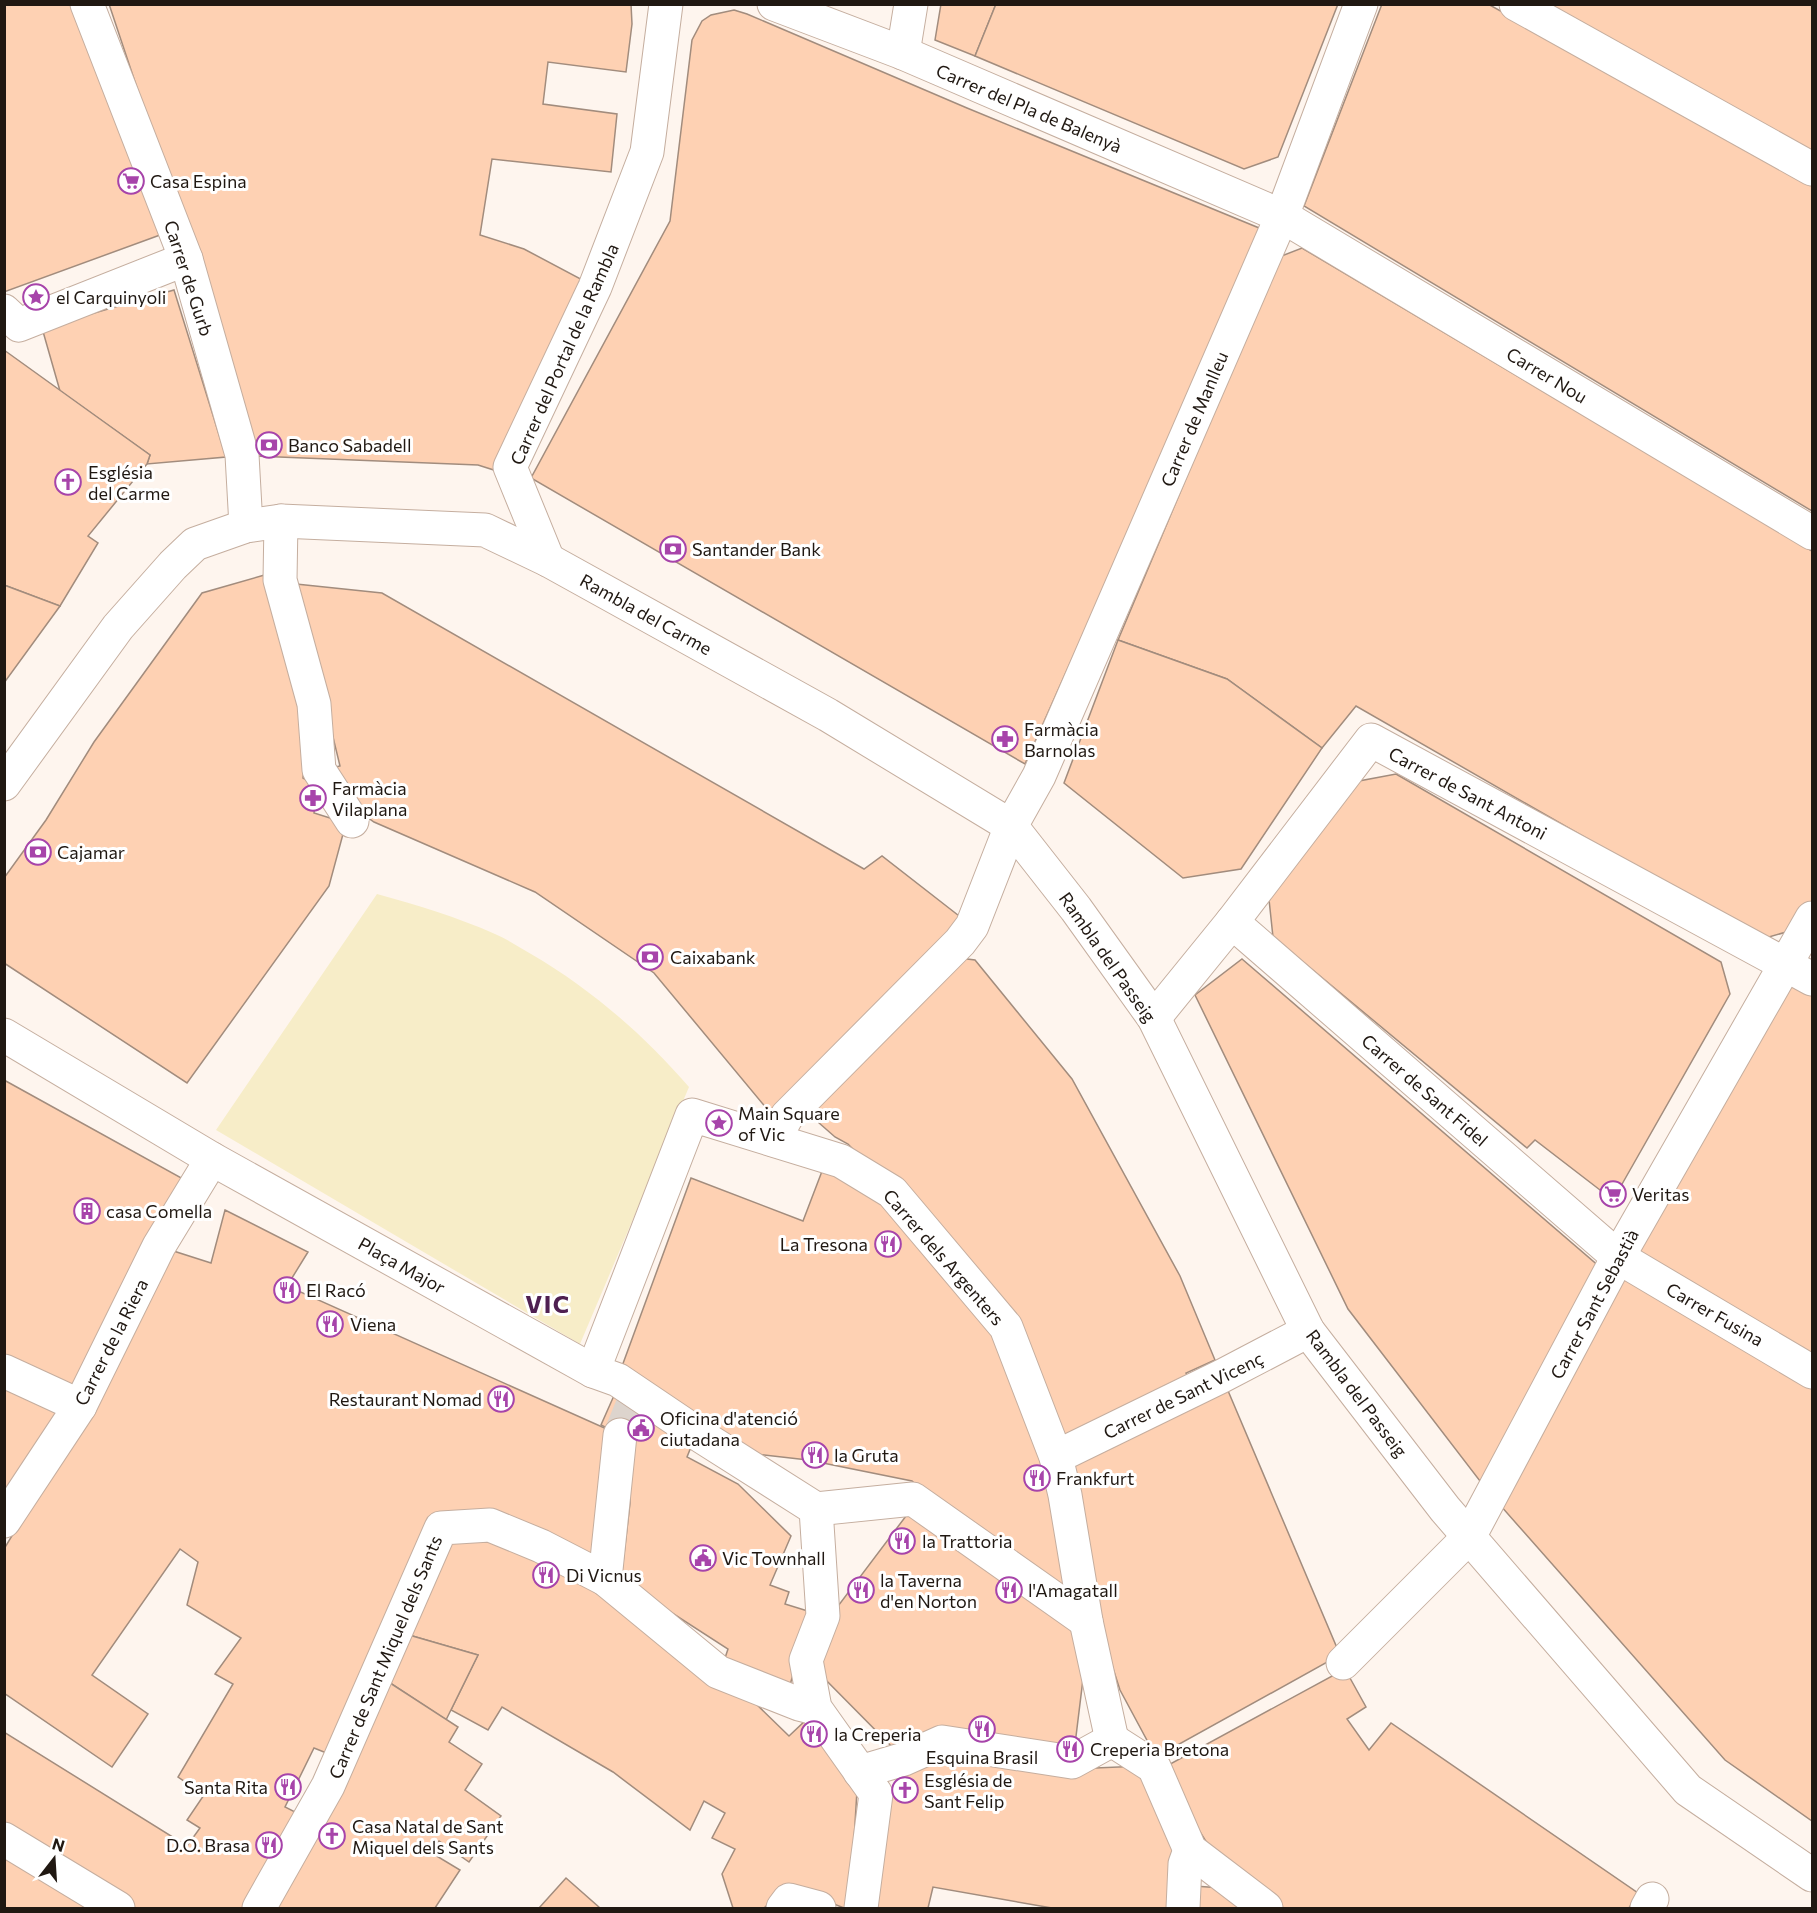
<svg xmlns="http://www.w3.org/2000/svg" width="1817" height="1913" font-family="Commissioner,sans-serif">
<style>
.sand{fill:#f7edc8}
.building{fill:#fed1b3;stroke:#a28c7d;stroke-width:1.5}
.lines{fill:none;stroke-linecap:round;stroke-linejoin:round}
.minor-tunnel{stroke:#ddd4cd;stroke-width:33;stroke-dasharray:33 16;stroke-linecap:butt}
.minor-casing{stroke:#c5ae9f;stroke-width:35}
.minor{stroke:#fff;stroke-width:33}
.labels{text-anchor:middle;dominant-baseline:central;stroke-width:6;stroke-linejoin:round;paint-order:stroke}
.street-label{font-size:18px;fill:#201812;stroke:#fff}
.poi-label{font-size:18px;fill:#201812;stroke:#fff;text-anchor:start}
.district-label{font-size:24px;font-weight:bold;letter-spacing:1.5px;fill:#4f2051;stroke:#fff}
</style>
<rect width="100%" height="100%" fill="#fef5ee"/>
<path class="sand" d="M 377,894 C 417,905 457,917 495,934 C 507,939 519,947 531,954 C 591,989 643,1034 689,1087 L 580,1344 L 216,1130 Z"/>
<g class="building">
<polygon points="4,4 70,4 160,235 4,292"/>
<polygon points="109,4 631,4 632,24 626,72 548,62 543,104 617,114 611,172 492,159 480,235 524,249 592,285 497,471 478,465 254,456 193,256"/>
<polygon points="941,4 996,4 975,56 935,40"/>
<polygon points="996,4 1338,4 1278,157 1244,169 975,56"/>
<polygon points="1382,4 1488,4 1812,184 1812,511 1304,206"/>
<polygon points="1541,4 1812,4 1812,156"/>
<polygon points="734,10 747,14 967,108 1264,230 1025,764 531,478 670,221 692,40 702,21 711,15"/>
<polygon points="1302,248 1812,551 1812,906 1800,928 1762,939 1356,706 1322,748 1227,679 1118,640 1279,257"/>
<polygon points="174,290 226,457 147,464 150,455 60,391 42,328"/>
<polygon points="4,350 150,455 147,464 88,536 98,543 60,606 4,585"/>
<polygon points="268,574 309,714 303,778 317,786 314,813 346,823 329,886 187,1083 4,963 4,878 46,820 94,742 202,593"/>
<polygon points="296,584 382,593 864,869 882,856 963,919 772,1115 654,973 535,892 374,822 346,802 327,769 340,766"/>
<polygon points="4,585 60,606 4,683"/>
<polygon points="1118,640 1227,679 1322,748 1241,869 1183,878 1064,783"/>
<polygon points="1396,774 1721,962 1730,994 1613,1200 1535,1140 1527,1148 1273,937 1268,890 1359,781"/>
<polygon points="959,958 975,960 1072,1079 1180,1276 1215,1360 1186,1373 1192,1386 1059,1445 928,1226 848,1144 835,1137 802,1108"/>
<polygon points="1242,959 1601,1268 1483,1485 1348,1309 1195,995"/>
<polygon points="1789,978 1812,992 1812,1359 1630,1251"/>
<polygon points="4,1080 185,1180 70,1393 4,1365"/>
<polygon points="824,1166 880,1193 998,1334 1042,1463 1071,1584 1058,1593 929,1497 912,1481 808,1460 739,1452 621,1369 691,1178 803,1221"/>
<polygon points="225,1210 308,1252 287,1286 609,1430 594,1555 435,1518 334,1756 314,1748 285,1807 301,1815 249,1908 134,1908 4,1826 4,1732 187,1846 200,1828 187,1820 204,1795 178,1777 233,1684 215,1674 241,1638 187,1605 198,1562 180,1549 92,1675 148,1714 112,1767 4,1693 4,1549 94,1399 164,1248 211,1263"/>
<polygon points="1621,1274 1812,1386 1812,1821 1725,1760 1500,1505"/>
<polygon points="4,1386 60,1414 4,1502"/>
<polygon points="1226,1386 1340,1655 1156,1757 1120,1690 1098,1622 1068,1462"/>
<polygon points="616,1391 693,1442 687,1457 738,1484 791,1536 770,1585 789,1592 785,1604 811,1612 790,1685 723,1664 728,1649 621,1580 630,1503 631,1440 601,1425"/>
<polygon points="909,1512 1072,1625 1083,1679 1072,1769 1142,1766 1177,1858 1176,1908 1052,1908 933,1887 928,1908 871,1908 891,1800 904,1759 814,1668 832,1614"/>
<polygon points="449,1530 523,1547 648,1625 751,1699 789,1736 806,1720 857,1790 850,1908 844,1908 788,1886 764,1908 733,1908 722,1874 735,1849 712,1838 725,1813 704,1801 690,1830 613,1772 502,1707 488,1730 451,1710 478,1655 409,1635"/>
<polygon points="409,1635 478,1655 446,1720 387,1681"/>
<polygon points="1345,1669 1366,1707 1347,1719 1369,1750 1391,1723 1638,1893 1629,1908 1281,1908 1215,1856 1161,1769"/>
<polygon points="387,1681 458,1727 449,1742 482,1764 465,1790 501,1816 469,1862 439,1841 430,1852 460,1870 435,1908 267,1908"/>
<polygon points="4,1851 97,1908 4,1908"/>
<polygon points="566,1878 600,1908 539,1908"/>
<polygon points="1194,1886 1222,1888 1249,1908 1195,1908"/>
</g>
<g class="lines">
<polyline class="minor-tunnel" points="620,1435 637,1393"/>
<g class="minor-casing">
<g id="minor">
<polyline points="87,4 186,259 242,455 246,526"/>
<polyline points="774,4 903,53 1282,216 1812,533"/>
<polyline points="1516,4 1812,169"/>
<polyline points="903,53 911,4"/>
<polyline points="4,311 19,325 186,259"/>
<polyline points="281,521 280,580 314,704 319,770 352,821"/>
<polyline points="548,560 510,467 595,287 647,152 666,4"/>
<polyline points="4,784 118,627 173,565 195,544 246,526 281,521 485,530 548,560 828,715 1011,826 1076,909 1154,1018 1308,1331 1445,1509 1688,1790 1812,1875"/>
<polyline points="1232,922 1618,1257 1812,1372"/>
<polyline points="1154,1018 1232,922 1371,740 1812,979"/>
<polyline points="4,1035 212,1159 593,1371 618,1380 701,1436 816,1509 823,1616 806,1660 815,1708 876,1794 861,1908"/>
<polyline points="774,1140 787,1116 960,942 972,926 1011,826 1039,776 1282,216 1361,4"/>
<polyline points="4,1371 80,1406"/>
<polyline points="593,1371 692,1115 841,1161 892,1192 1006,1327 1056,1457 1065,1495 1086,1621 1112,1740"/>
<polyline points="1056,1457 1222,1376 1308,1331"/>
<polyline points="816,1509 913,1499 1086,1621"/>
<polyline points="4,1521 80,1406 159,1246 212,1159"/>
<polyline points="605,1579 620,1435"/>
<polyline points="1343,1663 1469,1537 1618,1257 1812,918"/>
<polyline points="1112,1740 1154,1767 1190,1850 1266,1908"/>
<polyline points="860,1772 904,1759 942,1742 1072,1762 1112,1740"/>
<polyline points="4,1839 118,1908"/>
<polyline points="259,1908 328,1786 441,1528 490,1525 541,1546 605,1579 718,1672 799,1704 815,1708"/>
<polyline points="783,1908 789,1900 819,1908"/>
<polyline points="1183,1908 1185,1864 1190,1850"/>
<polyline points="1647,1908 1652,1899"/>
</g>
</g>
<use href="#minor" class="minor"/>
</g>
<defs>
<g id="supermarket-ring" transform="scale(1.35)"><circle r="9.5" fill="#fff" stroke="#a744aa" stroke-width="1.5"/><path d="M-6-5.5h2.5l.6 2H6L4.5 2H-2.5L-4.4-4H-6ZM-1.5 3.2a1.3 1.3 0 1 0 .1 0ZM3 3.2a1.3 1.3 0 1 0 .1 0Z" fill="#a744aa"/></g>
<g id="sight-ring" transform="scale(1.35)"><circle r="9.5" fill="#fff" stroke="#a744aa" stroke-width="1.5"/><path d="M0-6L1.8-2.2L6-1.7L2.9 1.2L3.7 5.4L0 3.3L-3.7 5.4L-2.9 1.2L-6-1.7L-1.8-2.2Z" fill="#a744aa"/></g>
<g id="bank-ring" transform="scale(1.35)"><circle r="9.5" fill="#fff" stroke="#a744aa" stroke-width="1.5"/><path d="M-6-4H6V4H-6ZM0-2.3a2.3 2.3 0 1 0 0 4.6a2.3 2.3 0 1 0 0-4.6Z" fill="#a744aa"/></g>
<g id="church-ring" transform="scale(1.35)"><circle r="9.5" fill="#fff" stroke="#a744aa" stroke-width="1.5"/><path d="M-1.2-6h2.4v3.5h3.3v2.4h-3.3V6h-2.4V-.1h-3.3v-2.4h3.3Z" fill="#a744aa"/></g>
<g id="pharmacy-ring" transform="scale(1.35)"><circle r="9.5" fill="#fff" stroke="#a744aa" stroke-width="1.5"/><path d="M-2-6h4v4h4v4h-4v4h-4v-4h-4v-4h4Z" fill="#a744aa"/></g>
<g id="building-ring" transform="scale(1.35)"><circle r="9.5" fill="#fff" stroke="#a744aa" stroke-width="1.5"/><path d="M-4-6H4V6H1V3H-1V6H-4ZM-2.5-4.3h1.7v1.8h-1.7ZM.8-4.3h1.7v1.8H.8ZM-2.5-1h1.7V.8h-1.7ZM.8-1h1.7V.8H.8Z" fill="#a744aa"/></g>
<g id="restaurant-ring" transform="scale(1.35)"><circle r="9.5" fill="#fff" stroke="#a744aa" stroke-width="1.5"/><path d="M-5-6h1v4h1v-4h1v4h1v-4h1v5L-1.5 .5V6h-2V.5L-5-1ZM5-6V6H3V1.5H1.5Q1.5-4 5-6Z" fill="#a744aa"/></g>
<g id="civic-ring" transform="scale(1.35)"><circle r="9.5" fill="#fff" stroke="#a744aa" stroke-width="1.5"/><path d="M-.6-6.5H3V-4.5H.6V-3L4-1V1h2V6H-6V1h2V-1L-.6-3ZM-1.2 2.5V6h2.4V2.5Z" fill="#a744aa"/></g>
</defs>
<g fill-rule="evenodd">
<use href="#supermarket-ring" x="131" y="181"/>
<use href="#sight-ring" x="36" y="297"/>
<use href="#bank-ring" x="269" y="445"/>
<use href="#church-ring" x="68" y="482"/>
<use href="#bank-ring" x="673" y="549"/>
<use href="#pharmacy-ring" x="1005" y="739"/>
<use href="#pharmacy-ring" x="313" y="798"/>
<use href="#bank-ring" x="38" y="852"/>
<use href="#bank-ring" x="650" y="957"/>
<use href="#sight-ring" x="719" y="1123"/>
<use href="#supermarket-ring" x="1613" y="1194"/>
<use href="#building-ring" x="87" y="1211"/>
<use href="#restaurant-ring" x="888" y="1244"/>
<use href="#restaurant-ring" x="287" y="1290"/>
<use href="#restaurant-ring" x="330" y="1324"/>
<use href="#restaurant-ring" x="501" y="1399"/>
<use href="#civic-ring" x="641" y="1428"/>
<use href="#restaurant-ring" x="815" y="1455"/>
<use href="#restaurant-ring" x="1037" y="1478"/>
<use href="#restaurant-ring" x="902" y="1541"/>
<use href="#civic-ring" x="703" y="1558"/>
<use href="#restaurant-ring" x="546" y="1575"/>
<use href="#restaurant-ring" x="861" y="1590"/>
<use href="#restaurant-ring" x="1009" y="1590"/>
<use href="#restaurant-ring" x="982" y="1729"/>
<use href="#restaurant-ring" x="814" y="1734"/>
<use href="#restaurant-ring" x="1070" y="1749"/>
<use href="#restaurant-ring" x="288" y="1787"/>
<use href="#church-ring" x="905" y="1790"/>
<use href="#church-ring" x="332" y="1836"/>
<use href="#restaurant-ring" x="269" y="1845"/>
</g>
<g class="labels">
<g class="street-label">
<text transform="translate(1029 108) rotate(23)">Carrer del Pla de Balenyà</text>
<text transform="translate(189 278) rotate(72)">Carrer de Gurb</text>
<text transform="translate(564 354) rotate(-66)">Carrer del Portal de la Rambla</text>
<text transform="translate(1547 375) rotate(31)">Carrer Nou</text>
<text transform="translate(1194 419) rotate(-67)">Carrer de Manlleu</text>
<text transform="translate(646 614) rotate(29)">Rambla del Carme</text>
<text transform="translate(1468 793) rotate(28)">Carrer de Sant Antoni</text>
<text transform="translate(1108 957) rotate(55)">Rambla del Passeig</text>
<text transform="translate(1425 1090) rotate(41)">Carrer de Sant Fidel</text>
<text transform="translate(944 1257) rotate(49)">Carrer dels Argenters</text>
<text transform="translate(402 1265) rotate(29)">Plaça Major</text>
<text transform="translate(1594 1304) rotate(-62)">Carrer Sant Sebastià</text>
<text transform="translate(1715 1314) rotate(30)">Carrer Fusina</text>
<text transform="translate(111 1342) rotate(-63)">Carrer de la Riera</text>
<text transform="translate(1357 1393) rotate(53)">Rambla del Passeig</text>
<text transform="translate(1183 1395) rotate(-26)">Carrer de Sant Vicenç</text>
<text transform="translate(385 1657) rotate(-67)">Carrer de Sant Miquel dels Sants</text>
</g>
<g class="poi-label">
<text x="150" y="181">Casa Espina</text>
<text x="56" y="297">el Carquinyoli</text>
<text x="288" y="445">Banco Sabadell</text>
<text x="88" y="472">Església<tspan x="88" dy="21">del Carme</tspan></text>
<text x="692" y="549">Santander Bank</text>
<text x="1024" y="729">Farmàcia<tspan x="1024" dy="21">Barnolas</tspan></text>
<text x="332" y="788">Farmàcia<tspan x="332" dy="21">Vilaplana</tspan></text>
<text x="57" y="852">Cajamar</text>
<text x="670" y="957">Caixabank</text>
<text x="738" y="1113">Main Square<tspan x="738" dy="21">of Vic</tspan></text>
<text x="1632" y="1194">Veritas</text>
<text x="106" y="1211">casa Comella</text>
<text x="868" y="1244" text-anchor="end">La Tresona</text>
<text x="306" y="1290">El Racó</text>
<text x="350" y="1324">Viena</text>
<text x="482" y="1399" text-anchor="end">Restaurant Nomad</text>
<text x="660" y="1418">Oficina d'atenció<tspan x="660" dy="21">ciutadana</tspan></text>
<text x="834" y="1455">la Gruta</text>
<text x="1056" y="1478">Frankfurt</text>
<text x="922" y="1541">la Trattoria</text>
<text x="722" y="1558">Vic Townhall</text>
<text x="566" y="1575">Di Vicnus</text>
<text x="880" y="1580">la Taverna<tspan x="880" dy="21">d'en Norton</tspan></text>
<text x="1028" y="1590">l'Amagatall</text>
<text x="834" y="1734">la Creperia</text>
<text x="1090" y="1749">Creperia Bretona</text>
<text x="982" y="1757" text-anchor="middle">Esquina Brasil</text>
<text x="924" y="1780">Església de<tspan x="924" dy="21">Sant Felip</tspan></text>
<text x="268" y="1787" text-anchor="end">Santa Rita</text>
<text x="352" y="1826">Casa Natal de Sant<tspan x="352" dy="21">Miquel dels Sants</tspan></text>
<text x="250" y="1845" text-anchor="end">D.O. Brasa</text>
</g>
<g class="district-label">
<text x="548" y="1303">VIC</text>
</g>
</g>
<rect width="1817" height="1913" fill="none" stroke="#201812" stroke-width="12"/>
<g transform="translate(54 1859) rotate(17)" stroke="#ffffff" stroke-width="4.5" paint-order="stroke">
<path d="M0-4.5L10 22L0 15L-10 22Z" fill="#201812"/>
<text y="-9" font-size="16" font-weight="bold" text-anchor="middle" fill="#201812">N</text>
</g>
</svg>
